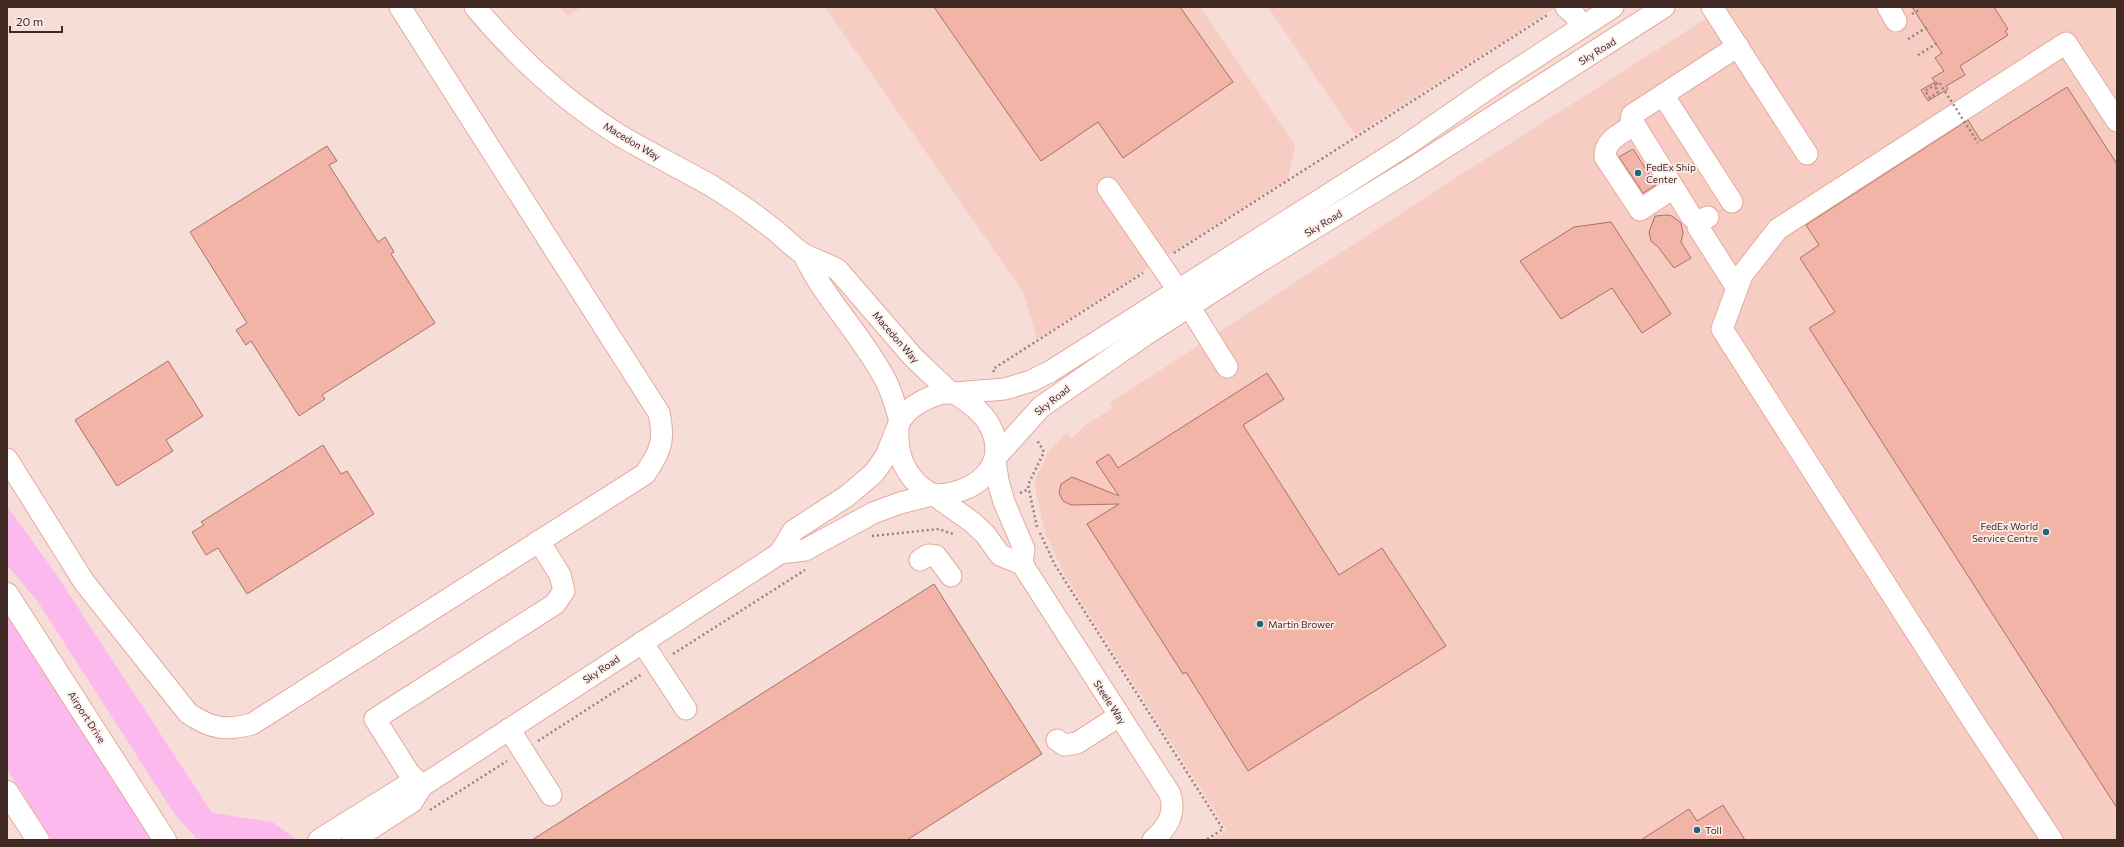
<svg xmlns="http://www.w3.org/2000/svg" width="2124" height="847" font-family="Commissioner,sans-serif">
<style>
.built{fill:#f7ccc2}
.green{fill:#fbb9ee}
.building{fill:#f2b4a6;stroke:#a97164}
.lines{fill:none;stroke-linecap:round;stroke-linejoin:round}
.minor-casing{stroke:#e7aa9c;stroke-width:23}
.major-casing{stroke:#e7aa9c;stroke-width:24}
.path{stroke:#99807b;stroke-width:2.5;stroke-dasharray:2 3;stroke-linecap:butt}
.minor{stroke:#fff;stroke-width:21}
.major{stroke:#fff;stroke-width:22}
.path-bridge{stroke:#99807b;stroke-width:2.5;stroke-dasharray:2 3;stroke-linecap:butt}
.poi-dot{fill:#206775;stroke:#faedea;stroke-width:1.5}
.labels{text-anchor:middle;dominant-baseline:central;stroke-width:3.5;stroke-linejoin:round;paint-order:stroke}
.street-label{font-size:10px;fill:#412924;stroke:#faedea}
.poi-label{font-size:10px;fill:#412924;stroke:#faedea;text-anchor:start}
</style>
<rect width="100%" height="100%" fill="#f7ddd7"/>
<g class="built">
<polygon points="559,7 581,7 568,16"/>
<polygon points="825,7 1200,7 1295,145 1288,179 1037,339 1023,292"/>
<polygon points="1268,7 1557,7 1355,135"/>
<polygon points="1724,7 2117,7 2117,840 1211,840 1227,830 1065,576 1044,530 1034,482 1048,452 1067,433 1071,439 1084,426 1113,408 1110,403 1454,179"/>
</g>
<g class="green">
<polygon points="7,506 56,574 212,813 272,822 297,840 198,840 175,815 38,602 7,565"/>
<polygon points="7,611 154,840 52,840 7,769"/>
</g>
<g class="building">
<polygon points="934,7 1180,7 1233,82 1123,158 1098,122 1041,161"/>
<polygon points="1912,7 1994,7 2008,29 2005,31 2008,35 1960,66 1965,75 1946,86 1948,89 1928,101 1921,90 1935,82 1932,78 1944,71 1935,58 1942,53"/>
<polygon points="2067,87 2117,164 2117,808 1809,328 1835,312 1800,258 1819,245 1806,225 1968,120 1981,141"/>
<polygon points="327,146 337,161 329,165 378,242 385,237 394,252 391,254 435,323 322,395 325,399 299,416 251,341 246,345 236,330 247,323 190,232"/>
<polygon points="1633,149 1656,185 1643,193 1619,157"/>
<polygon points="1667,215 1672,216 1681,223 1683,233 1681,242 1691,258 1674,268 1658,247 1651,241 1649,232 1655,216"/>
<polygon points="1611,222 1671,314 1642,333 1612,288 1561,319 1520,261 1574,227"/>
<polygon points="168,361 203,416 166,440 173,451 117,486 75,420"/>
<polygon points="1267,373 1284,399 1243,425 1339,575 1382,548 1446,646 1248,771 1186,672 1183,674 1087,524 1119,504 1071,505 1063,501 1059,493 1061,484 1072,477 1119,496 1096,462 1109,454 1118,468"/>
<polygon points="323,445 341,474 347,471 374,514 247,594 218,548 206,555 192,532 204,525 201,522"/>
<polygon points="934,584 1042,754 907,840 532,840"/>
<polygon points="1723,805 1745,840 1641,840 1689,809 1697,821"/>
</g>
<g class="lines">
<g class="minor-casing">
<g id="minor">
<path d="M 475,7 C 516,56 564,101 619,135 C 649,153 680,168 710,185 C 731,198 752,212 772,228 C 783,236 793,248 805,255 C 815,260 826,263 838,270 L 913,357 L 951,393"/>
<polyline points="1566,7 1574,14 1582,27"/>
<polyline points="1712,7 1807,154"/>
<polyline points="1888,7 1896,21"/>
<polyline points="1663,95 1732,202"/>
<path d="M 1634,125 C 1622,133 1604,140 1605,157 L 1640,210 L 1673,188"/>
<polyline points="1108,188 1189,306 1227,367"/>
<path d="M 1708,217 C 1701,220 1698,222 1691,216 L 1631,119 L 1632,115 L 1738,46"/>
<polyline points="1701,220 1698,227 1737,288"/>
<path d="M 804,255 C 825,300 863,336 886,381 C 892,393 896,407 900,421"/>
<path d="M 942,393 L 955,393 C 968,402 983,412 990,426 C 1011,468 972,495 934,495 C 912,485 898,462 898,438 C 898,433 897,428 899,423 C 907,407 926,398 942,393 Z"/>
<polyline points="955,393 1005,389 1031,381 1051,371 1405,146 1493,85 1613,7"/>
<polyline points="996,457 1041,407 1145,335 1262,260 1405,173 1664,7"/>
<path d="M 7,459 L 84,582 L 188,713 C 211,729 226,731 252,724 L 645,474 C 661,451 665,440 659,413 L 400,7"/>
<polyline points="995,460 998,481 1004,502 1024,549 1022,564"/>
<path d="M 934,495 L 972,522 L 985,534 L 1000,555 L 1022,564 L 1170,794 C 1176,814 1168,827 1153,840"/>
<polyline points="780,553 805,550 873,513 900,503 932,495"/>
<polyline points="920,560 928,555 936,556 951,576"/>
<polyline points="642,642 686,709"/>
<polyline points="509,729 551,795"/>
<polyline points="1057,740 1064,745 1077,743 1119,716"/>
<polyline points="422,786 409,773 375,719 555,604 564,591 560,575 539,541"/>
<polyline points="319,840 404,787 422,786"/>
<polyline points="353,840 412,802 422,786 780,553 793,531 847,496 874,473 886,456 898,426"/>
<polyline points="2052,840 1973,721 1722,329 1742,275 1778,229 2066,43 2117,121"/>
</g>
</g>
<g class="major-casing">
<g id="major">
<polyline points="7,594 165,840"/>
<polyline points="7,792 38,840"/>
</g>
</g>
<g class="path">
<polyline points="1912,14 1919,10"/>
<polyline points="1908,39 1929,26"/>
<polyline points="1918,55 1939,42"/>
<polyline points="1936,84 1925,91 1930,98 1938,92 1936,88 1938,86"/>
<polyline points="1174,253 1549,14"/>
<polyline points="994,372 993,369 1143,273"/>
<polyline points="1020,493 1029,489"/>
<polyline points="1037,527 1028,485 1044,452 1037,440"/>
<polyline points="1040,533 1055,565 1223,829 1206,840"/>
<polyline points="872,536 939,529 953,534"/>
<polyline points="673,654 805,570"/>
<polyline points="538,741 642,674"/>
<polyline points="430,810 507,761"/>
</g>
<use href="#minor" class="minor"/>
<use href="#major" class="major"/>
<polyline class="path-bridge" points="1936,84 1939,82 1978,143"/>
</g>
<g class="poi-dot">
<circle cx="1638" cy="173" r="4"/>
<circle cx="2046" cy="532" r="4"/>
<circle cx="1260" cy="624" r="4"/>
<circle cx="1697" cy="830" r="4"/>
</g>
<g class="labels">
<g class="street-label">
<text transform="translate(1597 51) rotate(-32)">Sky Road</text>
<text transform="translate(632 141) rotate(31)">Macedon Way</text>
<text transform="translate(1323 223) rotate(-31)">Sky Road</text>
<text transform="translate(896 337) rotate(49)">Macedon Way</text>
<text transform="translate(1052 400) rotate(-38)">Sky Road</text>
<text transform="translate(601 669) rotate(-34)">Sky Road</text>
<text transform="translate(1110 702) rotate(57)">Steele Way</text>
<text transform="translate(87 717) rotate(57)">Airport Drive</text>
</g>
<g class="poi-label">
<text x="1646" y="167">FedEx Ship<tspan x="1646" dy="12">Center</tspan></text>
<text x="2038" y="526" text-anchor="end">FedEx World<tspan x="2038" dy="12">Service Centre</tspan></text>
<text x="1268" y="624">Martin Brower</text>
<text x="1705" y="830">Toll</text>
</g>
</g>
<rect width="2124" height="847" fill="none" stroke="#412924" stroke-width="16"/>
<path d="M10 26v6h52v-6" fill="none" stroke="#412924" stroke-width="2"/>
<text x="16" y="26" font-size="12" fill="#412924" stroke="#faedea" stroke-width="3" paint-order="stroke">20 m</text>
</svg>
